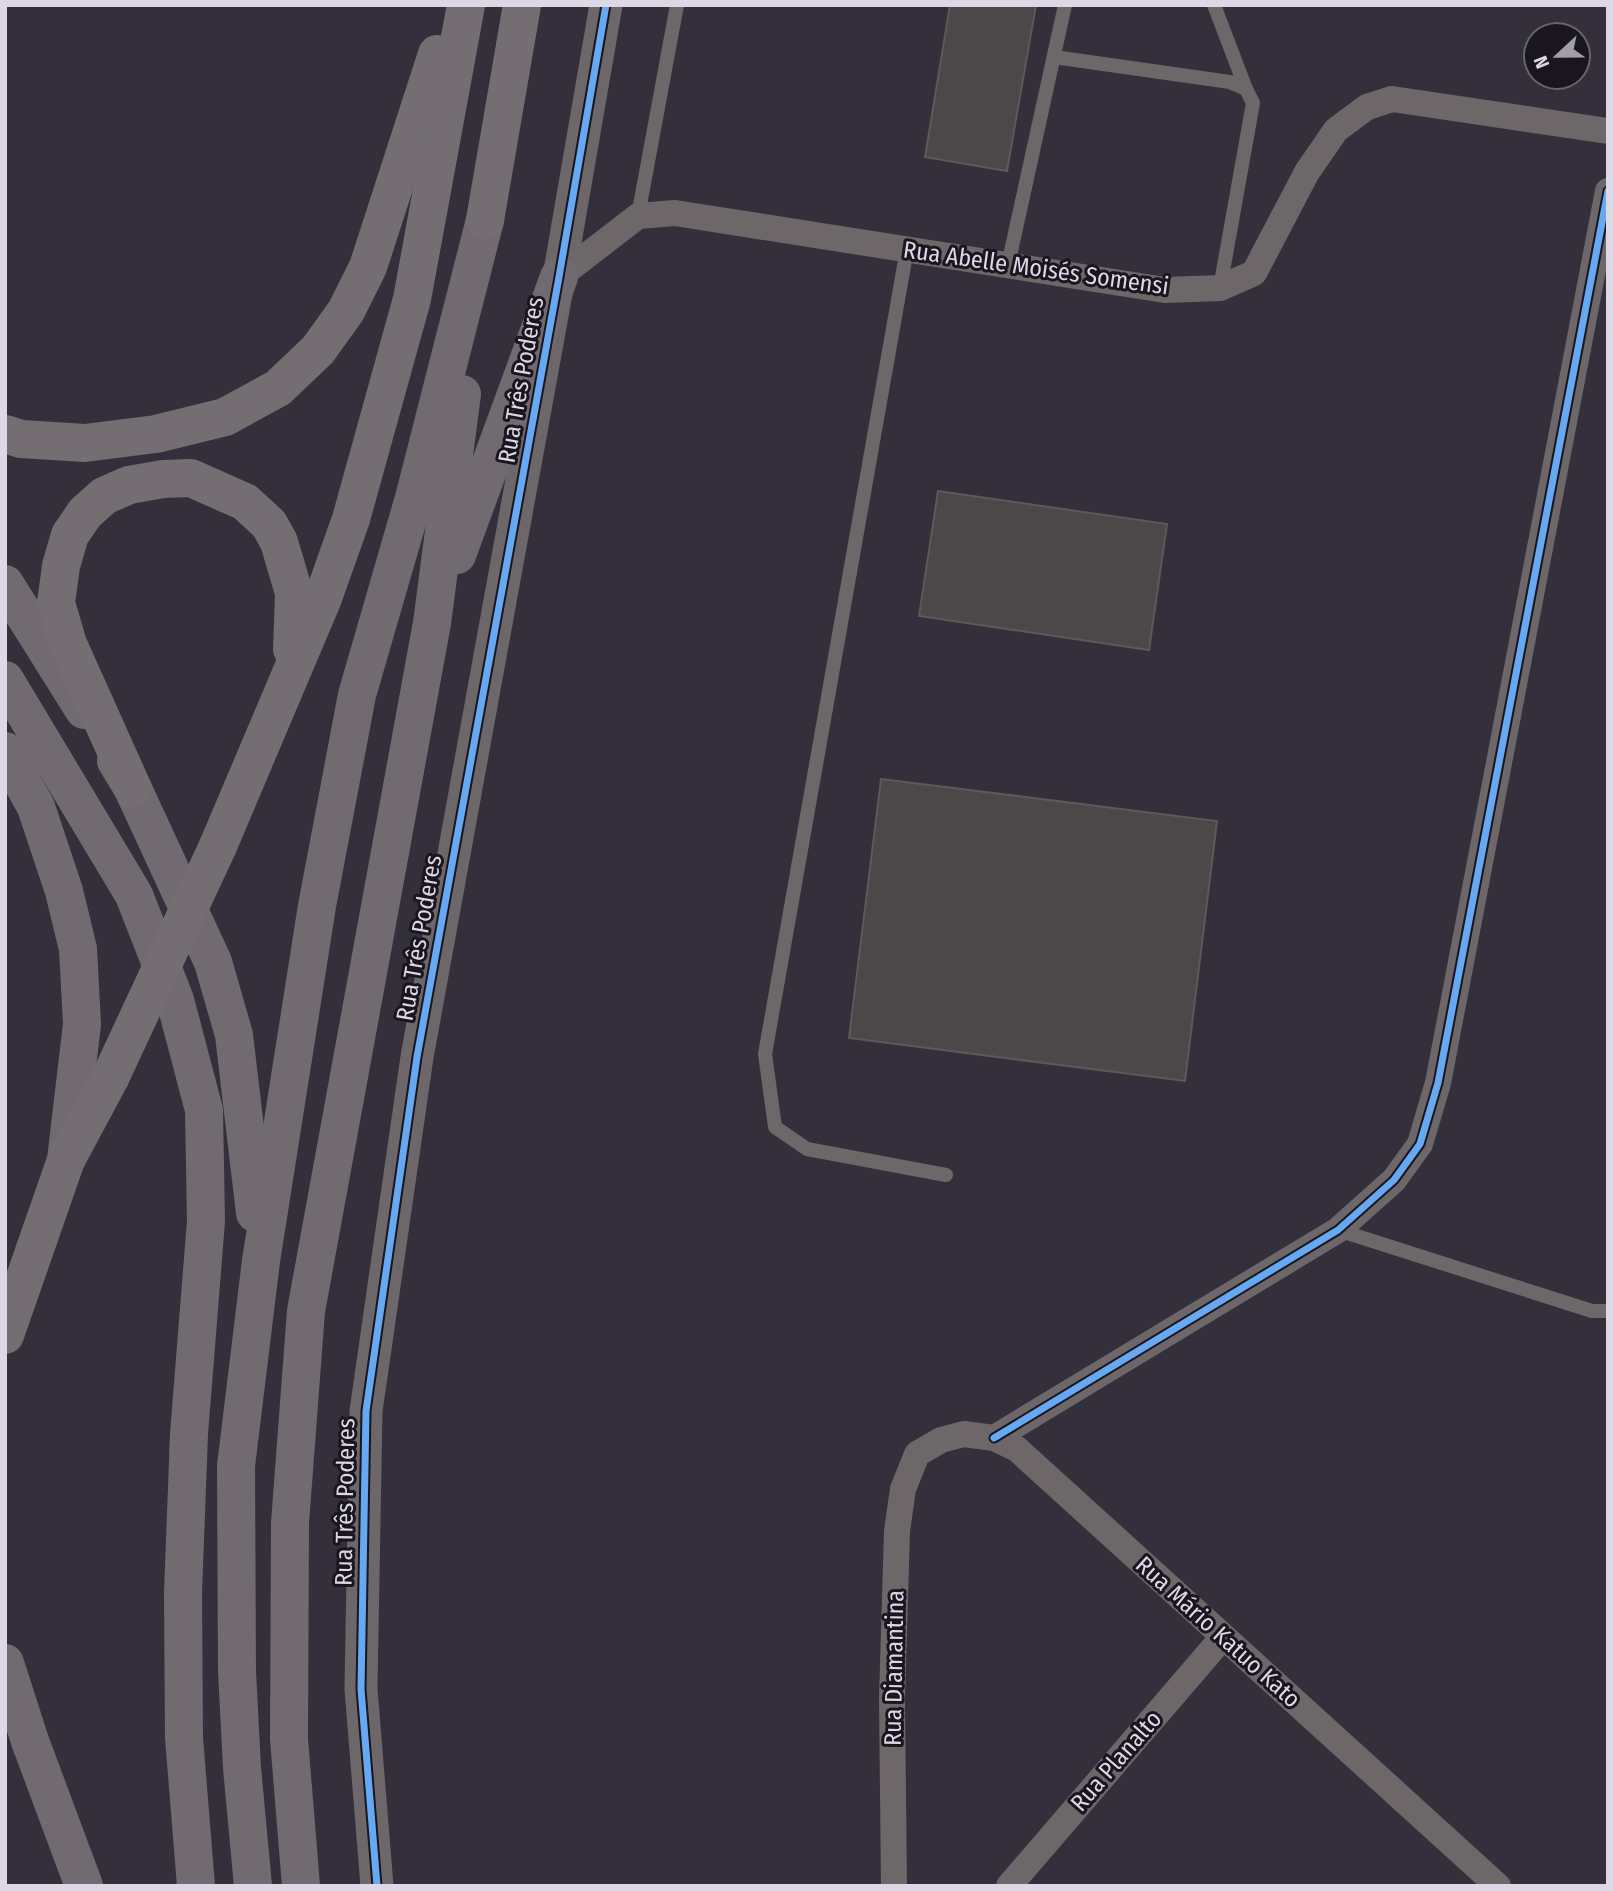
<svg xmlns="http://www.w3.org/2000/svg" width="1613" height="1891" font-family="'Fira Sans Condensed',sans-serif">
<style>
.building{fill:#4c4749;stroke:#5d585a;stroke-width:2}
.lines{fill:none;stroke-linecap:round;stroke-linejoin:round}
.service{stroke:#6d676a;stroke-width:14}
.minor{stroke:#6d676a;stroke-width:26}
.tertiary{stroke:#6d676a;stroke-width:33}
.trunk{stroke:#716a70;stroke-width:38}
.motorway{stroke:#746e73;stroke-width:38}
.motorway-bridge{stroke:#746e73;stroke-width:38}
.cycleway-casing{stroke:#19161f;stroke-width:11}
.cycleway{stroke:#66a8f1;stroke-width:7}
.labels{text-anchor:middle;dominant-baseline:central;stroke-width:6;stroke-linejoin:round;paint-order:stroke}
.street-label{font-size:24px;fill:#dcd8e5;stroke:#19161f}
</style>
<rect width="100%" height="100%" fill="#33303b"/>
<g class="building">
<polygon points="950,5 1036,5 1007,171 925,157"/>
<polygon points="938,491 1167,524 1149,650 919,616"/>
<polygon points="881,779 1217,821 1185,1081 849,1038"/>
</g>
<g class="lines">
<g class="service">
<polyline points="1214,5 1246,89"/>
<polyline points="1054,57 1230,82 1246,89 1253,103 1220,288"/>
<polyline points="638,216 677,5"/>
<polyline points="907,249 765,1054 775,1127 807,1149 946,1175"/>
<polyline points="1008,265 1065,5"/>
<polyline points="1338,1230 1592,1311 1608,1311"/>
</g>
<g class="minor">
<polyline points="559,277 638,216 675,213 1165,290 1220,288 1254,273 1307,172 1336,130 1367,107 1392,99 1608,131"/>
<polyline points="994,1438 1338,1230 1394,1180 1420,1144 1438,1083 1608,191"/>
<polyline points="894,1886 892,1698 897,1531 903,1489 917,1454 941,1440 964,1434 994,1438 1017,1449 1498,1886"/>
<polyline points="1009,1886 1223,1637"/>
</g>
<polyline class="tertiary" points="377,1886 361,1689 366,1411 417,1057 559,277 606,5"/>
<g class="trunk">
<polyline points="457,555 559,277"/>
<polyline points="5,584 84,710"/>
<polyline points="5,680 134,895 175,1000 204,1110 206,1221 189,1434 183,1593 184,1738 196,1886"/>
<polyline points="5,751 36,807 64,891 78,949 82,1024 66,1160"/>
<polyline points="116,761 133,789 213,962 234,1035 255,1213"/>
<polyline points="5,1663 30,1741 84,1886"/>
<polyline points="253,1886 242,1768 237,1671 236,1466 261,1261 317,906 357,695 414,498 485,220"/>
<polyline points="301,1886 289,1739 290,1523 306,1311 432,623 462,394"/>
</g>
<g class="motorway">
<polyline points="485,220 522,5"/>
<polyline points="5,434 21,439 85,443 156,434 225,417 278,388 318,350 346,311 368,267 437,54"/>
<polyline points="133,789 68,644 56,603 61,566 70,535 85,513 104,496 129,485 163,479 191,478 245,502 269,524 279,542 294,593 292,649"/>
<polyline points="218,846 323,598 351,519 412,299 466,5"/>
<polyline points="5,1335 66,1160 110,1078"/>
</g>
<polyline class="motorway-bridge" points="110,1078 218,846"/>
<g class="cycleway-casing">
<g id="cycleway">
<polyline points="994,1438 1338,1230 1394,1180 1420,1144 1438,1083 1608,191"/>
<polyline points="377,1886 361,1689 366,1411 417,1057 559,277 606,5"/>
</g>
</g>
<use href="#cycleway" class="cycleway"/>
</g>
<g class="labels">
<g class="street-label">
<text transform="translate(1036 268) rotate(8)">Rua Abelle Moisés Somensi</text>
<text transform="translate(521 380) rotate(-80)">Rua Três Poderes</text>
<text transform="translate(419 938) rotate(-80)">Rua Três Poderes</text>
<text transform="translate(345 1502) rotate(-89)">Rua Três Poderes</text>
<text transform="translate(1218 1632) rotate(42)">Rua Mário Katuo Kato</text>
<text transform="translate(894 1668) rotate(-89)">Rua Diamantina</text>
<text transform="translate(1116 1761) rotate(-49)">Rua Planalto</text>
</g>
</g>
<rect width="1613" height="1891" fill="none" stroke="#dcd8e5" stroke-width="14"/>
<g transform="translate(1557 56) rotate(248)"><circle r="33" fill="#19161f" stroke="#67646e" stroke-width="2"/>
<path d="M0-5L12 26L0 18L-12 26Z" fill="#a19daa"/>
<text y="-10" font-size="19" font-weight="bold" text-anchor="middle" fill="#dcd8e5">N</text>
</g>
</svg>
